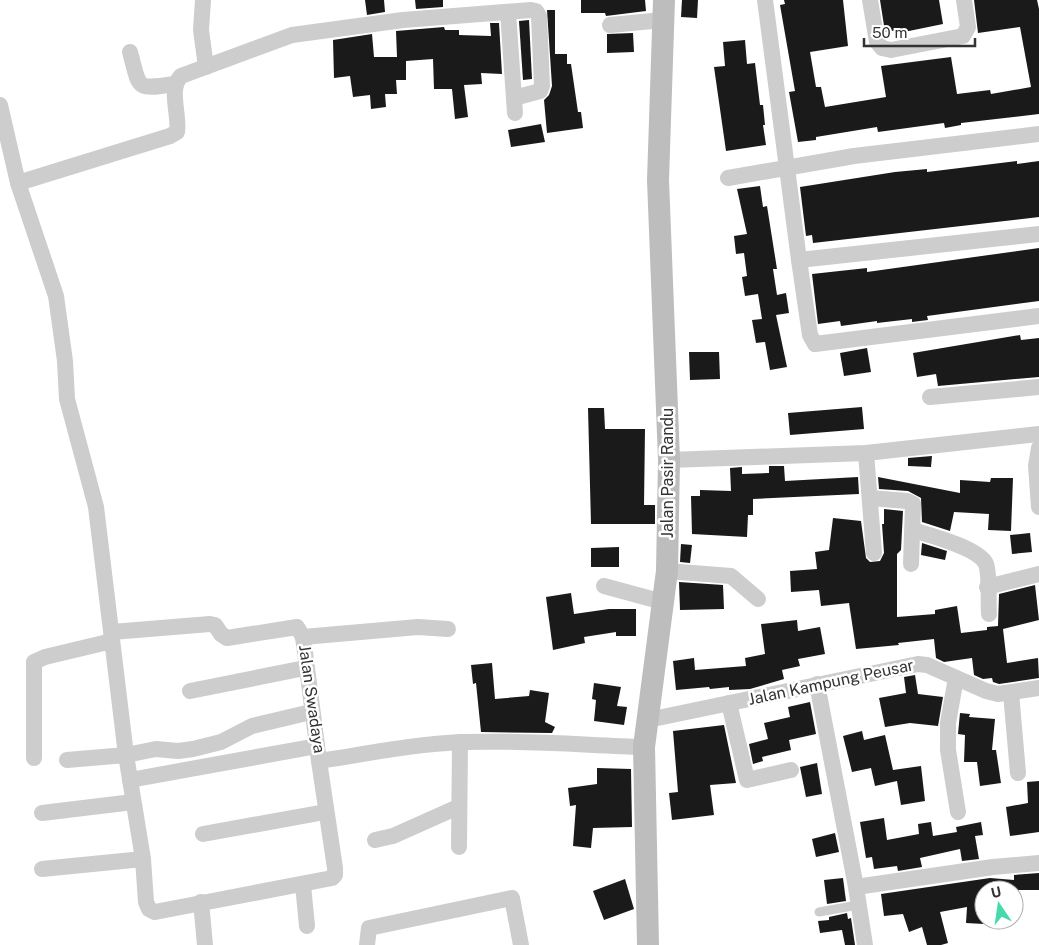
<svg xmlns="http://www.w3.org/2000/svg" width="1039" height="945" font-family="'Public Sans',sans-serif">
<style>
.building{fill:#1a1a1a}
.lines{fill:none;stroke-linecap:round;stroke-linejoin:round}
.service{stroke:#cdcdcd;stroke-width:9}
.minor{stroke:#cdcdcd;stroke-width:16}
.secondary{stroke:#bdbdbd;stroke-width:22}
.labels{text-anchor:middle;dominant-baseline:central;stroke-width:5;stroke-linejoin:round;paint-order:stroke}
.street-label{font-size:16px;fill:#333;stroke:#fff}
</style>
<rect width="100%" height="100%" fill="#fff"/>
<g class="building">
<polygon points="365,0 384,0 385,12 367,15"/>
<polygon points="415,0 443,0 443,7 416,9"/>
<polygon points="581,0 645,0 646,11 606,16 605,13 581,13"/>
<polygon points="682,0 698,0 697,18 681,17"/>
<polygon points="784,0 843,0 848,46 810,52 816,87 821,87 825,107 886,97 881,66 951,57 957,94 990,90 991,94 1031,87 1020,27 978,33 974,0 1037,0 1039,9 1039,114 961,123 961,125 945,128 944,123 878,132 877,127 816,137 816,140 798,142 789,92 795,91 780,5 785,4"/>
<polygon points="880,0 939,0 943,24 904,32 904,29 885,32"/>
<polygon points="547,10 555,10 555,54 567,54 567,64 571,64 578,112 581,112 583,128 547,133 544,100 549,95 552,86"/>
<polygon points="529,20 532,79 523,80 519,21"/>
<polygon points="490,23 499,23 502,74 481,73 482,84 464,85 468,117 455,119 452,89 434,89 433,59 406,61 406,80 396,80 397,94 385,94 386,107 371,109 370,95 353,97 350,76 334,78 333,40 372,34 374,57 397,57 396,31 444,27 445,30 459,30 459,35 491,36"/>
<polygon points="633,33 634,52 607,53 607,34"/>
<polygon points="745,40 747,64 755,63 760,105 763,105 765,125 763,125 766,145 726,151 714,67 725,66 723,42"/>
<polygon points="541,124 545,142 511,147 508,130"/>
<polygon points="1017,161 1017,164 1039,161 1039,217 813,243 812,235 806,236 800,187 895,172 927,169 927,172"/>
<polygon points="760,186 763,207 767,206 777,269 773,269 777,295 786,293 789,313 776,315 787,367 770,370 765,342 756,343 752,320 762,319 758,294 745,296 742,277 747,276 744,253 736,254 734,236 747,234 737,189"/>
<polygon points="1039,248 1039,301 927,316 928,320 912,322 912,319 877,323 877,321 841,326 840,321 818,324 812,274 867,268 867,272"/>
<polygon points="1020,335 1021,340 1039,338 1039,377 938,386 936,374 917,377 913,353"/>
<polygon points="867,348 871,372 844,376 840,353"/>
<polygon points="689,352 719,352 720,379 690,380"/>
<polygon points="862,407 864,429 790,435 788,413"/>
<polygon points="588,408 604,408 605,429 645,429 644,505 655,505 655,524 591,524"/>
<polygon points="932,456 931,467 908,466 908,458"/>
<polygon points="769,466 784,466 785,481 858,477 859,494 753,499 753,515 748,515 747,537 692,534 691,496 700,496 700,490 731,491 730,468 742,467 742,474 769,473"/>
<polygon points="878,477 960,493 960,480 990,482 991,478 1013,478 1011,531 988,530 989,514 954,512 950,531 922,522 921,498 908,491 879,489"/>
<polygon points="884,509 903,511 901,550 897,554 897,617 935,614 935,610 957,606 961,633 987,630 987,627 998,626 999,594 1035,585 1039,620 1003,629 1007,663 1038,658 1039,678 999,684 993,682 992,678 983,679 974,675 972,658 944,662 936,658 934,639 898,643 899,645 856,649 849,603 821,606 819,590 791,592 790,571 817,569 815,552 829,550 833,518 861,521 866,558 870,562 880,561 884,553 882,524 884,524"/>
<polygon points="1030,533 1032,552 1012,554 1010,535"/>
<polygon points="922,543 947,551 945,560 921,555"/>
<polygon points="681,544 692,545 690,563 680,562"/>
<polygon points="619,547 619,567 591,567 591,548"/>
<polygon points="679,582 723,585 724,609 680,610"/>
<polygon points="571,593 574,614 609,609 636,609 636,636 616,636 616,632 584,637 585,643 553,650 546,597"/>
<polygon points="797,620 798,631 820,627 825,654 798,659 800,666 782,670 784,679 750,689 729,690 729,687 710,689 709,687 676,690 673,661 694,658 695,670 746,666 745,658 765,654 761,624"/>
<polygon points="492,663 495,699 529,696 530,690 549,693 545,722 555,727 552,733 481,732 476,683 473,684 471,665"/>
<polygon points="915,675 918,694 943,697 938,726 910,723 885,727 879,698 906,693 904,677"/>
<polygon points="594,683 621,687 617,706 627,707 624,725 594,721 596,700 592,699"/>
<polygon points="810,702 816,734 789,740 791,750 762,757 763,761 753,764 749,744 768,739 764,723 790,717 788,707"/>
<polygon points="960,713 970,714 969,717 995,719 992,750 996,750 1001,783 980,786 977,762 964,762 965,735 958,734"/>
<polygon points="724,725 736,783 710,785 714,815 672,820 669,793 678,792 673,731"/>
<polygon points="862,731 864,740 885,735 893,770 921,766 925,801 901,805 897,781 875,786 871,768 852,772 843,736"/>
<polygon points="817,763 822,794 806,797 800,767"/>
<polygon points="597,768 631,769 632,827 593,828 591,848 573,846 576,805 570,806 568,788 597,784"/>
<polygon points="1039,781 1039,832 1010,836 1006,807 1028,803 1027,782"/>
<polygon points="884,818 887,840 919,834 918,824 931,822 933,836 957,832 956,827 981,822 983,835 975,836 979,859 962,861 960,849 920,858 922,867 898,871 897,866 874,869 872,857 866,858 860,822"/>
<polygon points="835,833 839,852 816,857 812,839"/>
<polygon points="1039,873 1039,890 984,890 984,924 966,923 967,907 940,912 948,943 941,945 927,945 922,927 909,932 903,914 884,916 881,894 990,878 1014,880 1014,875"/>
<polygon points="843,878 846,901 827,904 824,880"/>
<polygon points="625,879 634,909 604,920 593,891"/>
<polygon points="847,913 848,919 851,918 855,945 845,945 842,930 820,933 818,921 829,920 829,917"/>
</g>
<g class="lines">
<polyline class="service" points="819,912 858,905"/>
<g class="minor">
<polyline points="203,0 201,30 206,67"/>
<polyline points="765,0 799,260 1039,234"/>
<polyline points="870,0 877,42 882,48 891,50 963,36 968,27 964,0"/>
<polyline points="508,12 515,113"/>
<polyline points="610,25 663,20"/>
<path d="M 130,52 C 140,89 135,90 175,84"/>
<polyline points="0,105 18,183 56,296 65,361 67,399 96,507 126,755 143,859 146,902 149,909 155,912 332,878 335,875 335,868 319,761"/>
<polyline points="728,178 854,156 1039,134"/>
<path d="M 18,183 L 170,136 L 177,132 C 180,116 168,89 181,76 L 292,35 L 403,20 L 531,10 L 536,11 L 539,16 L 542,86 L 540,91 L 514,98"/>
<polyline points="799,260 810,335 815,344 1039,316"/>
<polyline points="930,397 1039,387"/>
<polyline points="1039,448 1036,466 1039,507"/>
<polyline points="866,453 874,553"/>
<polyline points="669,460 866,453 1039,434"/>
<polyline points="870,498 907,501 913,504 911,564"/>
<path d="M 913,530 C 929,535 979,548 986,564 C 990,575 988,601 989,614"/>
<polyline points="667,571 731,576 758,599"/>
<polyline points="604,586 663,602"/>
<polyline points="987,587 1039,574"/>
<path d="M 112,632 L 210,624 L 215,625 L 221,634 L 227,638 L 297,627 L 303,637 L 319,761 C 366,754 414,744 462,742 C 523,740 583,745 644,747"/>
<polyline points="303,637 418,627 448,629"/>
<polyline points="956,678 948,723 948,750 958,812"/>
<polyline points="817,684 856,887 865,945"/>
<polyline points="190,691 305,668"/>
<polyline points="1011,693 1018,773"/>
<polyline points="729,703 747,780 791,770"/>
<polyline points="648,720 918,664 927,665 986,691 998,694 1039,688"/>
<polyline points="34,758 34,662 45,657 112,641"/>
<polyline points="67,760 126,755 156,749 178,751 193,749 221,742 252,726 311,712"/>
<polyline points="130,780 317,746"/>
<polyline points="42,813 133,802"/>
<polyline points="203,834 325,812"/>
<polyline points="375,840 393,836 458,807"/>
<polyline points="459,847 460,742"/>
<polyline points="42,869 143,859"/>
<polyline points="303,885 307,926"/>
<polyline points="856,887 993,867 1039,863"/>
<polyline points="201,902 205,945"/>
<polyline points="367,945 369,928 512,898 521,945"/>
</g>
<polyline class="secondary" points="648,945 644,747 667,571 669,460 658,180 664,0"/>
</g>
<g class="labels">
<g class="street-label">
<text transform="translate(667 473) rotate(-90)">Jalan Pasir Randu</text>
<text transform="translate(831 682) rotate(-12)">Jalan Kampung Peusar</text>
<text transform="translate(312 699) rotate(82)">Jalan Swadaya</text>
</g>
</g>
<g transform="translate(999 905) rotate(347)"><circle r="24" fill="#ffffff" stroke="#adadad"/>
<path d="M0-4L9 19L0 12L-9 19Z" fill="#46d9ab"/>
<text y="-8" font-size="14" font-weight="bold" text-anchor="middle" fill="#333333">U</text>
</g>
<path d="M864 38v8h111v-8" fill="none" stroke="#333333" stroke-width="2.5"/>
<text x="872" y="38" font-size="15" fill="#333333" stroke="#ffffff" stroke-width="4" paint-order="stroke">50 m</text>
</svg>
